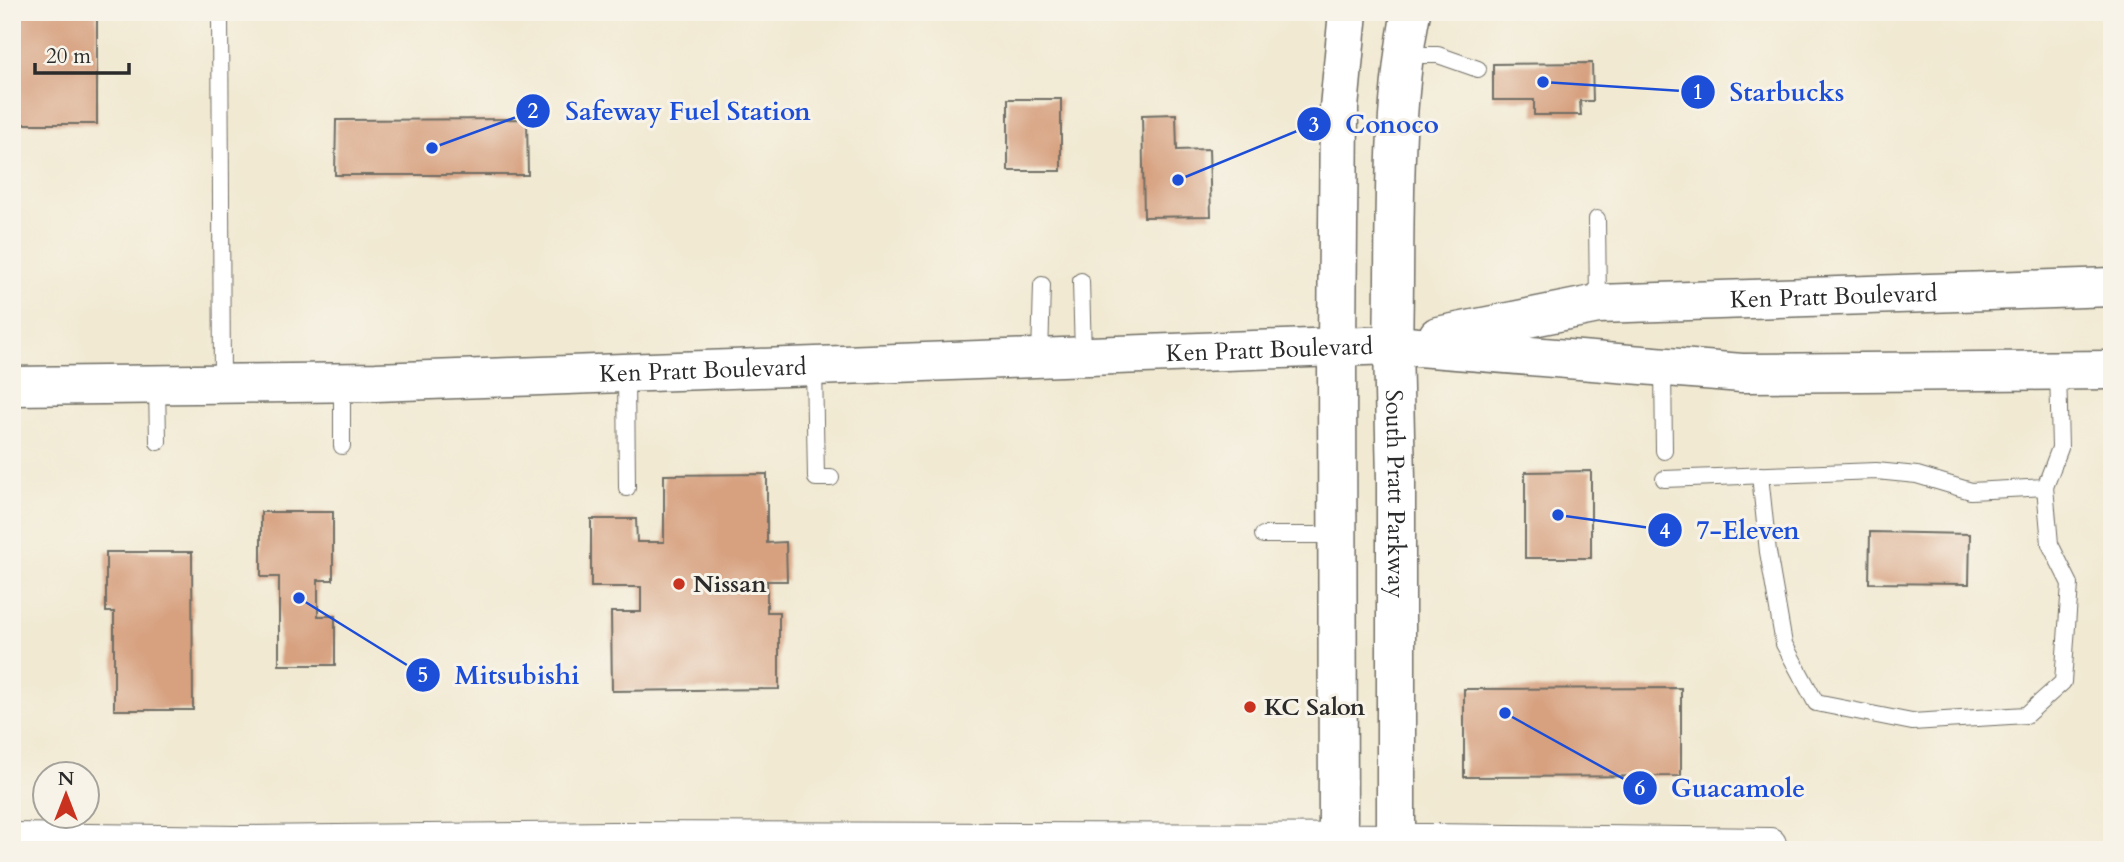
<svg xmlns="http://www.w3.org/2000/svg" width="2124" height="862" font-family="Cardo,serif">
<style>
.building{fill:#d7a180}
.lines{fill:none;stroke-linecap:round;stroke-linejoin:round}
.service-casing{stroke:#706e65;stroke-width:18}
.minor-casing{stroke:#706e65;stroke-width:34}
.tertiary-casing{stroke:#706e65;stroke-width:41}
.secondary-casing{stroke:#706e65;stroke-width:41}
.trunk-casing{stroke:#706e65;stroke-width:41}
.service{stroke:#fff;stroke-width:16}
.minor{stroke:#fff;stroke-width:32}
.tertiary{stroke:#fff;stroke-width:38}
.secondary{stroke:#fff;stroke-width:38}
.trunk{stroke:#fff;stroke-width:38}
.poi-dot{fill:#c8321e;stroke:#f7f3e8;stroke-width:2.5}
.labels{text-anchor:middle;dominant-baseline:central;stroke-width:6;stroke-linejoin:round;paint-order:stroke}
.street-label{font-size:24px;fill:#2b2b2b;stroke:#f7f3e8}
.poi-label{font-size:24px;font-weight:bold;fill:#2b2b2b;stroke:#f7f3e8;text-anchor:start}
.leader{fill:none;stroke:#1d4ed8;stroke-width:2.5}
.callout-dot{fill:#1d4ed8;stroke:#f7f3e8;stroke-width:2.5}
.mark-label{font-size:21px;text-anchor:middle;font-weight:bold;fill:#fff}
.callout-label{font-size:26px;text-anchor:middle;font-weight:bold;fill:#1d4ed8;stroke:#f7f3e8;stroke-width:6;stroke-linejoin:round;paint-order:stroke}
</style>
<rect width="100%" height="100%" fill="#f7f3e8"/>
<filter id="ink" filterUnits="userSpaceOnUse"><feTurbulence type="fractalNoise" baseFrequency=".0143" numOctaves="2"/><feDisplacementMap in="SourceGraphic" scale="14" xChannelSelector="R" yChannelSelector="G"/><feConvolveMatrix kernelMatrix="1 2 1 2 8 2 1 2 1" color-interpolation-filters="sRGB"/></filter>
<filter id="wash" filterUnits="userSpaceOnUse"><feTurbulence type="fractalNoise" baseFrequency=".00686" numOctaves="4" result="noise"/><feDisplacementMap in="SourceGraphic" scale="28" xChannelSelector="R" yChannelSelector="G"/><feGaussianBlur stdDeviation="1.57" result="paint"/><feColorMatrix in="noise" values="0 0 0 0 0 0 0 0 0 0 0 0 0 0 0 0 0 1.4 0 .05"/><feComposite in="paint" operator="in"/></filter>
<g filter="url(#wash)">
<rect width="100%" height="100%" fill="#f1e9d2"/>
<g id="blocks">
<g class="building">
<rect x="12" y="12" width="85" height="112"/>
<polygon points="1139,12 1243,12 1243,16 1139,17"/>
<polygon points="1592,63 1593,101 1580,101 1581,115 1534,115 1534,100 1493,100 1493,64"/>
<rect x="1008" y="99" width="53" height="72"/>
<polygon points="1176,114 1177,150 1209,149 1211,216 1144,217 1142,115"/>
<polygon points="527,119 528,175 335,175 336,120"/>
<polygon points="1591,471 1591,558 1525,558 1525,472"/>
<polygon points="767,474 767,543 786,542 787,581 767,581 767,612 779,612 779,689 612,691 611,612 641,612 641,587 591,587 591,519 636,519 637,542 664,542 664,475"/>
<polygon points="261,512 333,512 333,580 318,580 318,616 335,616 335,665 279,665 279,577 261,577"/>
<polygon points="1870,532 1970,534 1969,584 1869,583"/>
<polygon points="106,552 192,552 193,710 114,710 114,612 106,612"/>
<polygon points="1681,688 1681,776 1464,777 1464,689"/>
</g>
</g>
</g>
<g filter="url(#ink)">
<use href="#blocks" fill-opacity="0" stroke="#706e65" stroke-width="2"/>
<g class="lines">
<g class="service-casing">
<g id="service">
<polyline points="220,12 222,384"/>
<polyline points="1403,55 1438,55 1478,69"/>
<polyline points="1597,219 1598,304"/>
<polyline points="1081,281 1083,355"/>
<polyline points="1040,357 1042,285"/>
<polyline points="814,366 816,478 831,478"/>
<polyline points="1663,366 1664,451"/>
<polyline points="626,372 627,488"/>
<polyline points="342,382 342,446"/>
<polyline points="157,384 158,442"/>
<polyline points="1760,475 1768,552 1784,644 1816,703 1912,722 2026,715 2063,682 2070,584 2050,544 2045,487"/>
<polyline points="1664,479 1876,471 1917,475 1971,491 2045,487 2060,448 2058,370"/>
<polyline points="1263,535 1336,535"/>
</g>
</g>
<g class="minor-casing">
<polyline id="minor" points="12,839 238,842 613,838 1426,840 1770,844 1770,850"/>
</g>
<g class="tertiary-casing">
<g id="tertiary">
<path id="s1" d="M 1393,345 L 1396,480 L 1396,850"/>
<polyline points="1337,346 1338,850"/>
</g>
</g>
<g class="secondary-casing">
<g id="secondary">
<path d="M 1393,345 C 1396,236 1390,119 1411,12"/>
<polyline points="1337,346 1339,108 1348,12"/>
</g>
</g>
<g class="trunk-casing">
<g id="trunk">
<path id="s2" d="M 1438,336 L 1598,304 L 2112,287"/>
<path id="s3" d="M 12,386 L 376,382 L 1393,345 L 1742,373 L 2112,370"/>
</g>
</g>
<use href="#service" class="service"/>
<use href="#minor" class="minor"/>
<use href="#tertiary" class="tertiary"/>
<use href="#secondary" class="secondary"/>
<use href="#trunk" class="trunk"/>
</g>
</g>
<g class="poi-dot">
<circle cx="679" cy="584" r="7"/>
<circle cx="1250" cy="707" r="7"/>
</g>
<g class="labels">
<g class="street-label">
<text stroke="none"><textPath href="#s2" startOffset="399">Ken Pratt Boulevard</textPath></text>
<text stroke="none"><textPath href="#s3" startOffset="1258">Ken Pratt Boulevard</textPath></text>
<text stroke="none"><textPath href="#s3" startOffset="691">Ken Pratt Boulevard</textPath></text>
<text stroke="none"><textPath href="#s1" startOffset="149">South Pratt Parkway</textPath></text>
</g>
<g class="poi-label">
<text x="693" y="584">Nissan</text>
<text x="1264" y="707">KC Salon</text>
</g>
</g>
<path class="leader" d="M1543 82L1698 92M432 148L533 111M1178 180L1314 124M1558 515L1665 530M299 598L423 675M1505 713L1640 788"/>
<g class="callout-dot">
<circle cx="1543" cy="82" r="7"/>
<circle cx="432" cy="148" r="7"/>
<circle cx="1178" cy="180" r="7"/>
<circle cx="1558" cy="515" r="7"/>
<circle cx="299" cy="598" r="7"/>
<circle cx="1505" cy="713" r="7"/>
<circle cx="1698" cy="92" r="18"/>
<circle cx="533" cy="111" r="18"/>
<circle cx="1314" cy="124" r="18"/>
<circle cx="1665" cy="530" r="18"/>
<circle cx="423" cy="675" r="18"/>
<circle cx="1640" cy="788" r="18"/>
</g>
<g class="mark-label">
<text x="1698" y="99">1</text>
<text x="533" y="118">2</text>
<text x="1314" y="132">3</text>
<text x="1665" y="538">4</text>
<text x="423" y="682">5</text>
<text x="1640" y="795">6</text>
</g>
<g class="callout-label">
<text x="1787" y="101">Starbucks</text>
<text x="688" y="120">Safeway Fuel Station</text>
<text x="1392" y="133">Conoco</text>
<text x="1748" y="539">7-Eleven</text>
<text x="517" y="684">Mitsubishi</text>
<text x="1738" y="797">Guacamole</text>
</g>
<rect width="2124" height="862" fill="none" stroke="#f7f3e8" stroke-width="42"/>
<g transform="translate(66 795)"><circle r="33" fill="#f7f3e8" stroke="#a5a39c" stroke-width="2"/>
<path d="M0-5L12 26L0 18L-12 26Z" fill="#c8321e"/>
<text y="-10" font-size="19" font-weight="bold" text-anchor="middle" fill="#2b2b2b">N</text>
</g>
<path d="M35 63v10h94v-10" fill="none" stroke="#2b2b2b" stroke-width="3.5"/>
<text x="46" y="63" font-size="21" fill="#2b2b2b" stroke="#f7f3e8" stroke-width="5" paint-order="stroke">20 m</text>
</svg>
